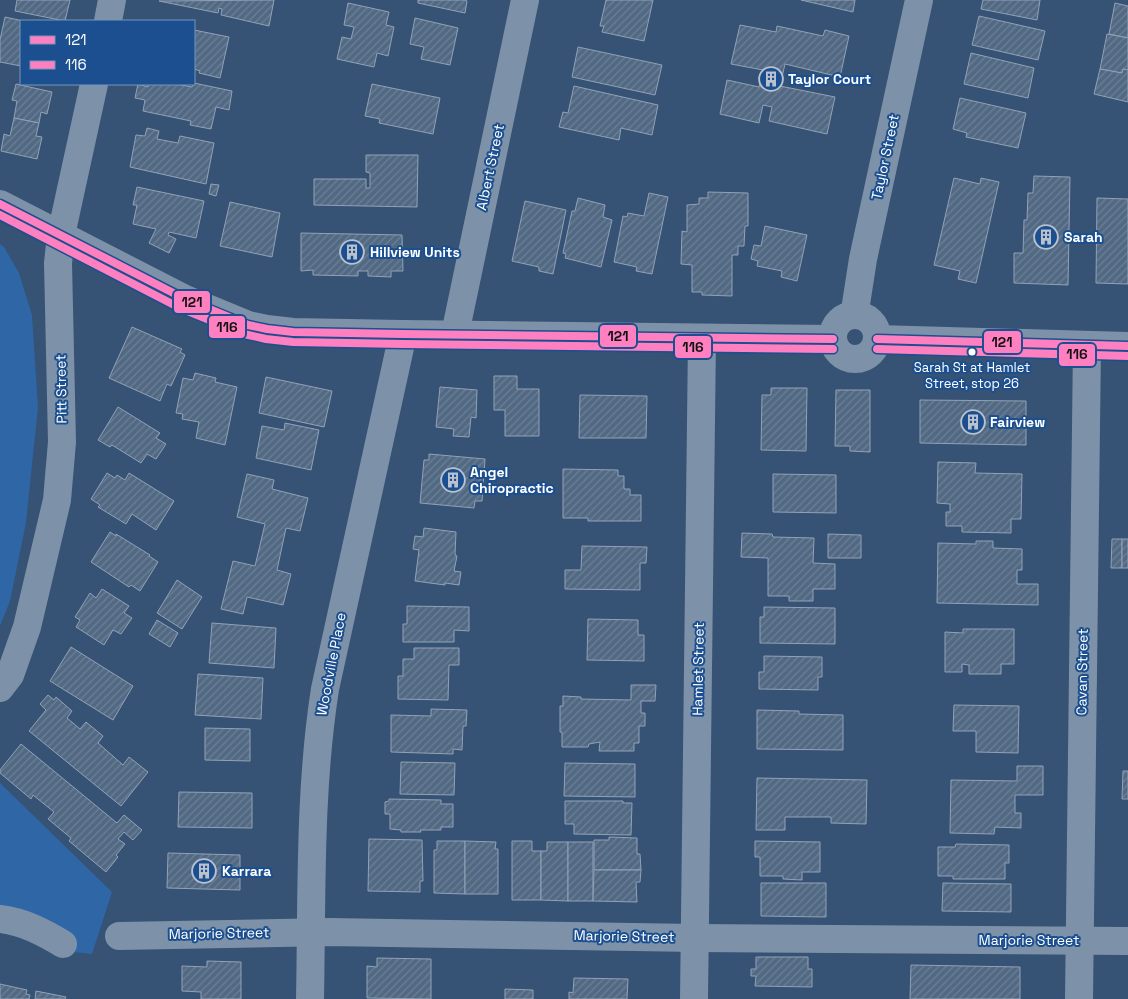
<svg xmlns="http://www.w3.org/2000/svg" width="1128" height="999" font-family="'Space Grotesk',sans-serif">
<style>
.park{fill:#2f66a5}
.building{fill:url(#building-hatch);stroke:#92a2b6}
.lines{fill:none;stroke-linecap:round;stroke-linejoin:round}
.street{stroke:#7d92a8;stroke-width:28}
.bus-1-casing{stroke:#1b4f8f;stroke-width:11}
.bus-2-casing{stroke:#1b4f8f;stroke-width:11}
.bus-1{stroke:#ff80c0;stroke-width:8}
.bus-2{stroke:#ff80c0;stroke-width:8}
.bus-dot{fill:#fff;stroke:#1b4f8f;stroke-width:2}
.labels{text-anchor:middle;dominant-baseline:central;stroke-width:4;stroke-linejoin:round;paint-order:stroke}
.bus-label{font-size:13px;fill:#fff;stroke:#1b4f8f}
.poi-label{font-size:14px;font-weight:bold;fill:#fff;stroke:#1b4f8f;text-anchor:start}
.street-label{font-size:14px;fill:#fff;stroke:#1b4f8f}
.line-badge{stroke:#1b4f8f;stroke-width:2}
.pale-badge-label{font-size:14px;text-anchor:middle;font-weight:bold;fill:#111}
</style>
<defs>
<pattern id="building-hatch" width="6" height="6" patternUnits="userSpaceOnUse" patternTransform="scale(1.25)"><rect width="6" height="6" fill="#526984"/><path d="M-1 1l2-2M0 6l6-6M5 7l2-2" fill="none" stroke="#6c8096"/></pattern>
</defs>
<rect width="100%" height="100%" fill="#365274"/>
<g class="park">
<polygon points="0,244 4,247 19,273 32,315 38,407 26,523 10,601 0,626"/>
<polygon points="0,783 112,892 92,954 63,951 0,915"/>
</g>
<g class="building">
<polygon points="17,0 70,0 65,21 15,11"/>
<polygon points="274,0 269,26 221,15 222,9 219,8 218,13 159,1"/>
<polygon points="418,0 465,0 467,1 465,13 418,3"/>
<polygon points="606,0 653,0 644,41 602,32 604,26 600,26"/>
<polygon points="801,0 855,0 853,12"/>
<polygon points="983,0 1040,0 1037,20 981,9"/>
<polygon points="348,3 389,12 386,25 394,27 388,56 377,53 374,67 337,59 342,37 351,39 354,27 344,25"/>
<polygon points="1115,3 1128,6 1128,38 1109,34"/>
<polygon points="979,16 1045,31 1038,60 972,45"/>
<polygon points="5,17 23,21 21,21 21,66 0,62 0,40"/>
<polygon points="415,18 458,28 450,65 421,59 424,47 410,44"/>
<polygon points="740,25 776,32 777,26 823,36 825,30 849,36 840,77 785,64 780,86 835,97 827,134 769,121 772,107 763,105 759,123 720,114 727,80 759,87 763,70 731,64"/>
<polygon points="194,30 229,37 220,78 199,73 200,71 194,69"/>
<polygon points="1107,34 1128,38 1128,70 1123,69 1122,73 1100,69"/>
<polygon points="578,47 662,65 655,95 572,77"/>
<polygon points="971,53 1034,68 1028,98 964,84"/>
<polygon points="1100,69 1122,73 1123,69 1128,70 1128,102 1094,94"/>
<polygon points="194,83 232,91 229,110 216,107 211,129 190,125 191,121 143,111 145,100 135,98 138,84 148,87 148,84 176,84 192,87"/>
<polygon points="16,84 52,92 47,114 41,112 39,123 14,118 17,101 12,100"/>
<polygon points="372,84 440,98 433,134 379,123 380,119 365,116"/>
<polygon points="574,86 658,105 652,135 621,128 619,140 559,127 563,112 568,113"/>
<polygon points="960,98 1026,113 1018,148 966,137 967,133 953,129"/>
<polygon points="14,118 39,123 36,136 42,137 37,159 1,151 4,134 10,136"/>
<polygon points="147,128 159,131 157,139 178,143 180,136 214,143 206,184 130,167 136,135 145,136"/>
<polygon points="366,155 418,155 417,207 314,205 314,179 366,179 366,188 370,188 370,173 366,172"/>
<polygon points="1034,176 1070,177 1068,285 1014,283 1014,253 1023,253 1024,220 1027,220 1028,193 1033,193"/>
<polygon points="954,178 980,184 981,178 999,182 976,283 958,279 960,271 934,265"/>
<polygon points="211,184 219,185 216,196 209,194"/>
<polygon points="137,187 204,201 196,238 169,232 168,235 176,239 169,253 149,243 156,229 133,224 137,205 133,205"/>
<polygon points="708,192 748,193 748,226 745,226 744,246 738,246 738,255 732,255 732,296 702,295 702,292 692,292 692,265 681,264 682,231 687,232 687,205 699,204 699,198 708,198"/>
<polygon points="649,193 668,197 652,274 636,271 637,267 614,262 623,216 627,217 628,213 644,216"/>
<polygon points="578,198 605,205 603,217 612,220 601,267 565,258 566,254 563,253 572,211 575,211"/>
<polygon points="1097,198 1128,199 1128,284 1096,283"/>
<polygon points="525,201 566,210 553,274 539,271 539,267 512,261"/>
<polygon points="230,202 280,213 272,257 220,246"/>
<polygon points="765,226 807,235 797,281 781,277 782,271 757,266 758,261 751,259 754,245 761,246"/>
<polygon points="301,233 402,235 403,271 391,271 391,277 368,276 368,271 358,271 358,276 313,275 313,270 301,271"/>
<polygon points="132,327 182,349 180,352 185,355 171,386 167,384 160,401 109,378"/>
<polygon points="195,373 216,378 215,382 237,387 225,445 196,438 199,422 182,419 183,414 176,413 183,378 193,380"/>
<polygon points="494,376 517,376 517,389 539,389 539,436 505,436 505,410 494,410"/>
<polygon points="266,377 332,391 324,427 259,413"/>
<polygon points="440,387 477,390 476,418 471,417 469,437 453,436 454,429 436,427"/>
<polygon points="771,388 807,388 806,451 761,450 762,395 771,395"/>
<polygon points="836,390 870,390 870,452 850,451 850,446 835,446"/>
<polygon points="580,395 647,396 646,438 579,438"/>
<polygon points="920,400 1026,401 1026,445 920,443"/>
<polygon points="118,407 160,433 156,438 166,444 156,459 147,454 141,463 112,445 110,447 98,440"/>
<polygon points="285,423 319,430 311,470 256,458 262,426 284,430"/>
<polygon points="429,454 485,459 482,501 475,501 474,508 420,503 424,460 429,460"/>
<polygon points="938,462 976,463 975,473 1022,474 1021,519 1011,519 1011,533 962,532 962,526 946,526 946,512 950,512 950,504 937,503"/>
<polygon points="563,469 618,470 618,476 624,476 624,489 630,489 630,495 641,495 641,521 588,521 588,518 563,518"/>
<polygon points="107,473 115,478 117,475 125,480 129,473 174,501 156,530 132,514 126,524 98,507 100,505 91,499"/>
<polygon points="247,474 274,480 272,489 308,498 300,531 286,528 277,570 291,574 283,605 247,597 243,614 221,609 233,561 255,566 265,524 237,517"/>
<polygon points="773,474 836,475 836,513 773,512"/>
<polygon points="424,528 456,532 455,555 457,556 454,571 461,572 459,585 445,583 445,585 415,581 419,550 413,549 415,536 423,537"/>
<polygon points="110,532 116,536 116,534 150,555 149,556 158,562 140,591 131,585 129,587 91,562"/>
<polygon points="742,533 772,534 773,537 814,538 813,563 835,564 835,589 813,589 813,601 789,601 789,596 768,596 768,558 741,557"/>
<polygon points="828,534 861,535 861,558 828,558"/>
<polygon points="1112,539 1122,539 1122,568 1111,568"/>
<rect x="1122" y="539" width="6" height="29"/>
<polygon points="976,541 993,541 993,548 1022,549 1022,570 1017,570 1017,584 1038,584 1038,605 937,603 938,543 976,544"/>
<polygon points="582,546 647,547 646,563 640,563 640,590 565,589 565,570 581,570"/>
<polygon points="177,580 202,597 182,629 157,613"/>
<polygon points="102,589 129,606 124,613 132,618 121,634 113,630 104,645 76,627 80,620 75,617 90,593 96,598"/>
<polygon points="407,606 469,607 469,631 454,630 454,642 403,642 403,624 407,624"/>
<polygon points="764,607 835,608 835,644 760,643 760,617 764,617"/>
<polygon points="588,619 638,620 638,635 644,635 644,661 587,660"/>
<polygon points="157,620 178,633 170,647 149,634"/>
<polygon points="212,623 276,628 274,668 209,663"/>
<polygon points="963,629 1014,629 1014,664 1001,664 1001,674 969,674 969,665 962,664 962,672 945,672 945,632 963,633"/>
<polygon points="71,647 133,686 113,720 50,681"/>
<polygon points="414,648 459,648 459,665 449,665 448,700 398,699 398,676 403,676 403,659 414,659"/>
<polygon points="764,656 822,657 822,677 818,677 818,690 759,689 759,672 764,672"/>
<polygon points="198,674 263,678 261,719 195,715"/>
<polygon points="631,685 656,685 655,701 641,701 641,713 645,713 645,726 639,726 639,743 634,743 634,751 599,751 600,742 589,744 588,747 562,747 562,732 560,732 560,706 563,706 563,696 581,697 581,699 631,700"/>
<polygon points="48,695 54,700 56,697 72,711 67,718 80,729 86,722 103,736 98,743 123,765 129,757 148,772 121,806 29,731 46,710 40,704"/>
<polygon points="954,705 1019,706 1018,753 976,752 976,731 953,731"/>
<polygon points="431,709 467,710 466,726 463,726 462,750 453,749 453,754 391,752 391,715 431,716"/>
<polygon points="757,710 799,711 799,714 843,715 843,750 757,749"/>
<polygon points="205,728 250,729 250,761 205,760"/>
<polygon points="21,744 117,823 124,815 142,830 133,840 124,832 118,839 125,844 116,855 118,857 106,872 69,841 71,838 48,819 54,812 33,795 31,799 0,773 0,770"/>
<polygon points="401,762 455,763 454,795 400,794"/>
<polygon points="565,763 635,764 635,797 564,796"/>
<polygon points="1017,766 1043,766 1043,795 1015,795 1015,813 1021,813 1021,828 995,827 994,834 950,833 951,780 1017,781"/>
<polygon points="1123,771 1128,771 1128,799 1122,799"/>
<polygon points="757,778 867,780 866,824 831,823 831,817 785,817 785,830 756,830"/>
<polygon points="179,792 252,793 252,828 178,827"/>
<polygon points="389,799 441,800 441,804 453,804 453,827 441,827 441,830 420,830 421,832 401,832 401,830 390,829 390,814 385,814 385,802 389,801"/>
<polygon points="565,801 623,801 623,803 632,803 631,835 574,834 574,824 565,824"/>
<polygon points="609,837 637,838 637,854 640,854 641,870 594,870 594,840 609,840"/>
<polygon points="369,839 422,840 423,881 420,881 420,892 368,891"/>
<polygon points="437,841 465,841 465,894 434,893 434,850 437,850"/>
<polygon points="465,841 496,842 495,849 498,849 498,894 465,894"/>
<polygon points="512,841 532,841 532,851 541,851 541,900 512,900"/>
<polygon points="755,841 820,842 820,872 802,872 802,880 783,879 783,876 760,876 760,857 755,857"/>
<polygon points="547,842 568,842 568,901 541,900 541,851 547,851"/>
<rect x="568" y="842" width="25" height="59"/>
<polygon points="956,844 1009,845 1009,863 1005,863 1005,879 953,879 953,876 938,876 938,847 955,847"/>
<polygon points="168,853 240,855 240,890 167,888"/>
<polygon points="594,870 641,870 640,882 636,882 637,902 593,901"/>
<polygon points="761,883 826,883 826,917 761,916"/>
<polygon points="943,883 1011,884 1011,912 942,911"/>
<polygon points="756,957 808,957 808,969 812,969 812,987 755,986 756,976 751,976 751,969 756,969"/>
<polygon points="377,958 431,959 431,999 367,998 367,966 377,967"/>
<polygon points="207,961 241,962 241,999 201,999 201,992 182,991 182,966 207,967"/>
<polygon points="911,965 1020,967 1020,999 910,999"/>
<polygon points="574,978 628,979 627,999 569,999 569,992 573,993"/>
<polygon points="0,984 27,990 26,994 30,995 29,999 0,999"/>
<polygon points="505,989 533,990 533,999 505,999"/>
<polygon points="36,991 66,997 65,999 35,999"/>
</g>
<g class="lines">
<g class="street">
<polyline points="108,21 112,0"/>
<polyline points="0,204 185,299 248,325 267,329 293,332 403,334 833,339"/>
<circle cx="855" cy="337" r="22"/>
<polyline points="857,315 856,304 863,259 919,0"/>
<polyline points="455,334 525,0"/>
<polyline points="877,339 1128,346"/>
<polyline points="0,688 10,675 27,627 57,500 62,442 58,263 61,235 94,84"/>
<path d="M 0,919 C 24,922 43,932 63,944"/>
<polyline points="119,936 330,932 695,938 1128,941"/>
<path d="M 310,999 C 312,896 309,791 325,689 L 403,334"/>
<polyline points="694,999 702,339"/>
<polyline points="1079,999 1087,345"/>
</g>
<g class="bus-1-casing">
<g id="bus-1">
<polyline points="0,204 185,299 248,325 267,329 293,332 403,334 833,339"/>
<polyline points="877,339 1128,346"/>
</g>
</g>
<g class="bus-2-casing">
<g id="bus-2">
<polyline points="0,215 180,308 244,334 266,339 293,342 403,344 833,349"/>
<polyline points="877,349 1128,356"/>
</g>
</g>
<use href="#bus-1" class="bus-1"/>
<use href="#bus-2" class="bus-2"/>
</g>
<defs>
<g id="building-ring" transform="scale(1.25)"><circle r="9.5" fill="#1b4f8f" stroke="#b9c2ce" stroke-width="1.5"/><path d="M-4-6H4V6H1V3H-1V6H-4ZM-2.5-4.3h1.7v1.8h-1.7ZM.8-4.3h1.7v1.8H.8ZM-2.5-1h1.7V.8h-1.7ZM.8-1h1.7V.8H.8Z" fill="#b9c2ce"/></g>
</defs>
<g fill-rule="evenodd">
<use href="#building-ring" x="771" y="79"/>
<use href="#building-ring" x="1046" y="237"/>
<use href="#building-ring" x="352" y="252"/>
<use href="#building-ring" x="973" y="422"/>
<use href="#building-ring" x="453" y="480"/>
<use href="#building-ring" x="204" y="871"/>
</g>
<circle class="bus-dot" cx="972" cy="352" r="4.5"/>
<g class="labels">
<g class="bus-label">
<text x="972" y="367">Sarah St at Hamlet<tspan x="972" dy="16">Street, stop 26</tspan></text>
</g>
<g class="poi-label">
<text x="788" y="79">Taylor Court</text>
<text x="1064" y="237">Sarah</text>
<text x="370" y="252">Hillview Units</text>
<text x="990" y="422">Fairview</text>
<text x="470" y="472">Angel<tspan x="470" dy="16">Chiropractic</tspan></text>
<text x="222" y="871">Karrara</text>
</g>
<g class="street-label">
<text transform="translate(885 157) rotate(-78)">Taylor Street</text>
<text transform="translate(490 167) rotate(-78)">Albert Street</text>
<text transform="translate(61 389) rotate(-91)">Pitt Street</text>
<text transform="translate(331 664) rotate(-79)">Woodville Place</text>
<text transform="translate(698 669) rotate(-89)">Hamlet Street</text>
<text transform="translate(1082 672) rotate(-89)">Cavan Street</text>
<text transform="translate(219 933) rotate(-1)">Marjorie Street</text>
<text transform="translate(624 936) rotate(1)">Marjorie Street</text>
<text x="1029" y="940">Marjorie Street</text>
</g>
</g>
<g class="line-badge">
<rect x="173" y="290" width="38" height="24" rx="5" fill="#ff80c0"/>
<rect x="208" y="315" width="38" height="24" rx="5" fill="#ff80c0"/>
<rect x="599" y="324" width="38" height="24" rx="5" fill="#ff80c0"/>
<rect x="983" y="330" width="39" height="24" rx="5" fill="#ff80c0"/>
<rect x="674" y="335" width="38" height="24" rx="5" fill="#ff80c0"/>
<rect x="1058" y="343" width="38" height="24" rx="5" fill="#ff80c0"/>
</g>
<g class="pale-badge-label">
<text x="192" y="307">121</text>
<text x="227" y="332">116</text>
<text x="618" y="341">121</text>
<text x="1002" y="347">121</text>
<text x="693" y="352">116</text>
<text x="1077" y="359">116</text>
</g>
<rect x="20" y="20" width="175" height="65" fill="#1b4f8f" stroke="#7695bc"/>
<rect x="30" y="36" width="25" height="8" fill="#ff80c0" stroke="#7695bc"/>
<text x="65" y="45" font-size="15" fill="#ffffff">121</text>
<rect x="30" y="61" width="25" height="8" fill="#ff80c0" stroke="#7695bc"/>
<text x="65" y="70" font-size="15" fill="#ffffff">116</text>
</svg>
